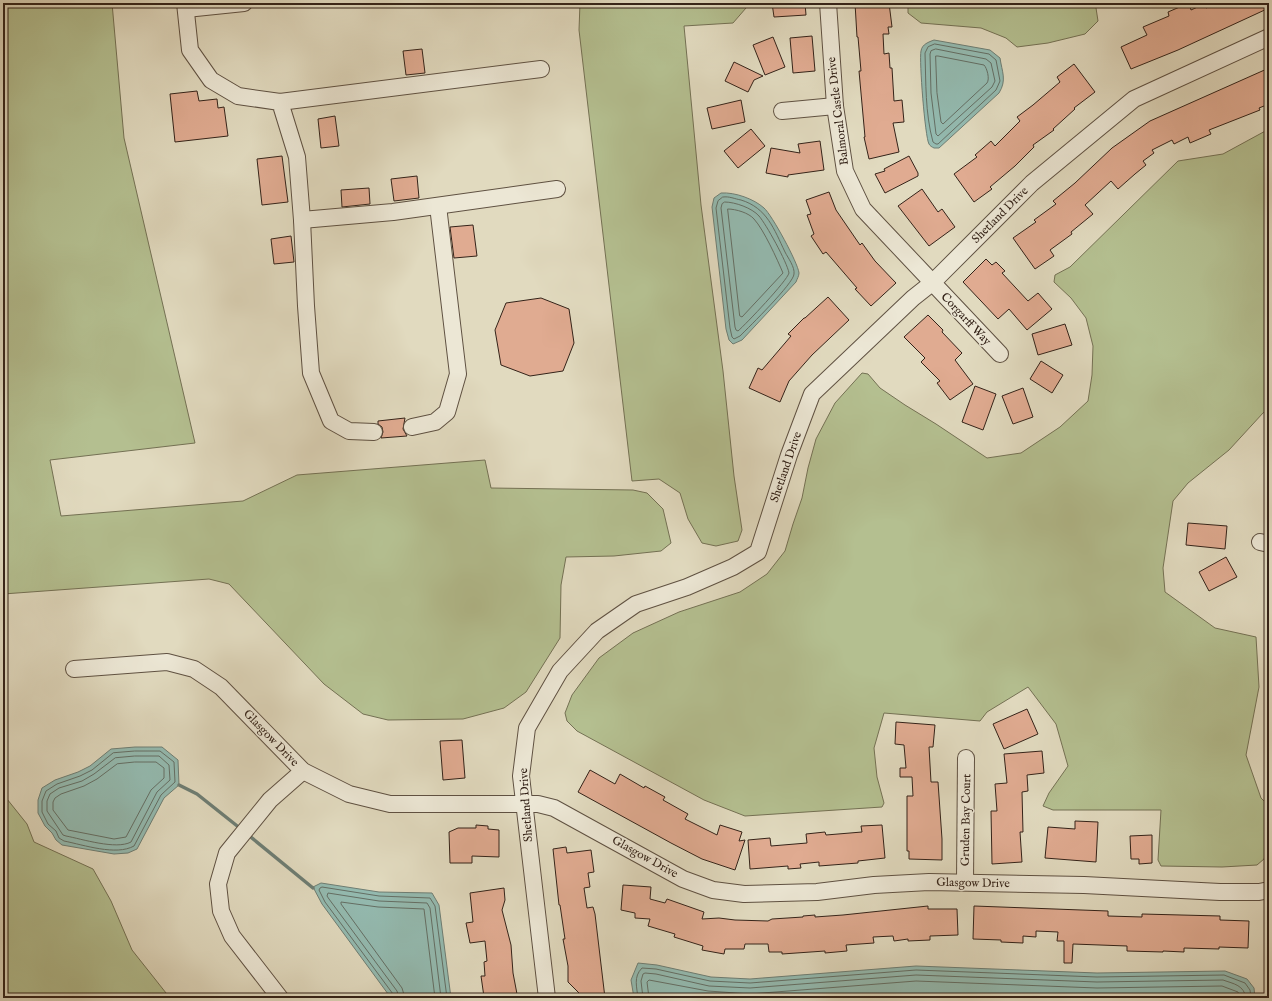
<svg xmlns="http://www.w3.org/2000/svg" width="1272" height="1001" font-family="'IM FELL English',serif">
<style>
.green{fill:#b4bf90;stroke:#747154}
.water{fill:#94bbb1;stroke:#6e7e74}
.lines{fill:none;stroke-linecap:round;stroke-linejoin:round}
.shore{stroke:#646f65;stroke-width:1}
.stream{stroke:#6e7e74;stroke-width:3.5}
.building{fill:#e0ab91;stroke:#342319}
.minor-casing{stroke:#5f5142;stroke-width:18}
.minor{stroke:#ece7d5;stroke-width:16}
.labels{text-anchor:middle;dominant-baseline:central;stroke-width:3;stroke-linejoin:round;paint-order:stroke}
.street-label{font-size:12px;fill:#342319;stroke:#ece7d5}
</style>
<rect width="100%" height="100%" fill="#e1dabf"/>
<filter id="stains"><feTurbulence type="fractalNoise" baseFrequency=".005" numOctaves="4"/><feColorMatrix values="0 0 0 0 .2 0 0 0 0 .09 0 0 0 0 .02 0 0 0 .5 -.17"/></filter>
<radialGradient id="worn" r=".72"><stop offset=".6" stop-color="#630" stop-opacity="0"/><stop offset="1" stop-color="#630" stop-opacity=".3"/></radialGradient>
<g class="green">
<polygon points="3,3 112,3 124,138 195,443 50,460 61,516 243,501 297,475 485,460 491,488 633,490 647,493 663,509 671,543 661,551 614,556 566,557 561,585 560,638 526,692 504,708 463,719 388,720 363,714 324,684 229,584 209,579 3,594"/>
<polygon points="580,3 746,3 746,8 733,23 684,26 701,205 723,371 734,476 742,530 738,541 716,546 702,543 688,519 680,493 659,479 632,481 579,30"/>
<polygon points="908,3 1098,3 1096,8 1098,21 1085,34 1048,43 1017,47 1006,38 981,28 921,23 908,13"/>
<polygon points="1269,129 1269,408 1263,413 1229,450 1188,483 1173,501 1163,568 1165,592 1215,628 1256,637 1259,687 1246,755 1261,798 1269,806 1269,843 1264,859 1257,865 1222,867 1161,866 1158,860 1161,810 1053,810 1043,806 1049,793 1068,766 1056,724 1028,687 987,712 980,721 884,713 874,748 877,777 884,803 882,807 745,816 704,800 577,731 567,721 565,713 572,695 599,658 633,633 679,612 740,592 767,574 785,551 793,524 802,498 808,468 816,439 835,403 862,373 868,374 880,388 905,405 936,424 987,458 1021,453 1060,427 1088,401 1092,375 1093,346 1086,318 1071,298 1054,282 1055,275 1070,267 1178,161 1223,154"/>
<polygon points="3,794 27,824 34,842 93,869 111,901 132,950 170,998 3,998"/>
</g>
<g class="water">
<path d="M 934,40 L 990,50 L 1000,58 C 1002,72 1007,80 999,93 L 939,148 L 934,148 C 932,147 930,146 929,144 C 925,137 919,60 921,51 C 922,44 929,42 934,40 Z"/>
<path d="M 721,193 C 735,192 754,199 764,208 C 772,215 798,263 799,273 C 799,276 797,279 796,282 L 742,340 L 733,344 L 729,340 L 726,329 L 712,207 L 714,198 Z"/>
<polygon points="135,747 162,747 178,760 179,785 164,798 137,849 128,853 114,854 62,845 56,840 52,833 45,826 38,813 38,800 42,788 55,780 78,772 90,766 111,749"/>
<polygon points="321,883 379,892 432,893 439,905 451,998 391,998 322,904 313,887"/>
<polygon points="638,963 657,965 711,977 750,979 916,966 1097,973 1225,971 1247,979 1254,988 1255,998 634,998 631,980"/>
</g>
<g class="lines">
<g class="shore">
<path d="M 935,44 L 989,54 L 996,60 L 1000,81 L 996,90 L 938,144 L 936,144 L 933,142 C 925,113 926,82 925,53 L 928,47 Z"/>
<polygon points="936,49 986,59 991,63 995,81 992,87 938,136 936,134 931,93 930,54 931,51"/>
<path d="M 936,56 L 938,56 L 984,65 C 987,68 990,79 987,83 L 943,124 L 941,122 L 937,93 Z"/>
<path d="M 723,197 C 729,196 735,199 741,200 C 767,208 774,229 785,252 C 788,258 795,267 794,274 C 794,283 749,327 740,336 L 734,339 L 732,337 L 730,328 L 716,208 L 718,201 Z"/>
<path d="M 725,202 C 735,202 752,208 759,216 C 766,224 787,262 789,273 C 787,281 746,324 738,331 L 736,330 L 735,327 L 721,208 L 722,204 Z"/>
<path d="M 728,209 C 736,209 749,213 754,219 C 764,230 777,259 783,273 L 742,317 L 740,316 Z"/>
<path d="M 135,751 L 160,751 L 174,762 L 175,782 L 161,795 L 134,846 C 116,856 84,845 64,841 L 59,838 L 56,831 L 48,824 L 42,812 L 42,801 L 46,791 L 57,784 L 80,776 L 92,770 L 113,753 Z"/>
<path d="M 135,756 L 159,756 L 169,765 L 170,780 L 157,792 L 131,842 C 116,850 82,839 66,836 L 63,835 L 47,811 L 47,801 L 50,794 L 59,788 L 82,781 L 94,774 L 115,758 Z"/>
<polygon points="135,762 156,762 164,768 164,778 151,790 126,837 114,839 68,830 53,810 53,802 55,798 61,794 84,786 97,779 117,764"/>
<polyline points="394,998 393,994 325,902 319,890 320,888 322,887 379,896 430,898 435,906 447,998"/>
<polyline points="399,998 397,991 329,899 327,896 328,893 379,901 427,903 430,908 441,998"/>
<polyline points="405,998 402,988 341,904 341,902 378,907 424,909 435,998"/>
<path d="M 638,998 C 637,987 633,977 642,968 L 656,969 L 710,981 L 750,983 L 916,970 L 1097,977 L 1224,975 L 1245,983 L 1250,990 L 1251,998"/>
<path d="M 643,998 L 641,981 L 643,974 L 645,973 L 656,974 L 709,986 L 750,988 L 916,975 L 1097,982 L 1223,980 C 1234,984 1244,985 1246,998"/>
<polyline points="649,998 647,982 649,980 708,991 750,994 916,981 1097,988 1222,986 1238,992 1240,998"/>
</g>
<g class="stream">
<polyline points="179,785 197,794 241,829"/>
<polyline points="247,834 313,888"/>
</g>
</g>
<g class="building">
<polygon points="772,3 805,3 806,15 774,17"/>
<polygon points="855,3 889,3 892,27 888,27 889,34 883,34 884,54 889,53 890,68 892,68 894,101 902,100 904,122 893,123 899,152 869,159 864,137 865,137 859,71 861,71 858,37 857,37"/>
<polygon points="1189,3 1191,10 1204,4 1206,8 1218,3 1269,3 1269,8 1178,50 1131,69 1121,47 1147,35 1143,27 1169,16 1168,12"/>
<polygon points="812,36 815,71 793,73 790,38"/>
<polygon points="773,37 785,67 765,75 753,45"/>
<polygon points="422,49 425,73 406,75 403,51"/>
<polygon points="734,62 763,76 754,80 748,92 725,81"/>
<polygon points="1074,64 1095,92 1074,108 1075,109 1053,129 1054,130 1033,145 1034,147 1015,166 990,187 992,189 974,202 954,174 977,157 975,155 991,141 995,146 1020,121 1017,117 1033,105 1060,82 1057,77"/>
<polygon points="1269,68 1269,104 1259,108 1260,110 1209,130 1211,134 1190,143 1188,137 1174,144 1172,140 1152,150 1154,153 1143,161 1146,165 1135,174 1118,189 1111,181 1085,205 1093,214 1071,232 1072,234 1050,250 1054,256 1035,269 1013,238 1036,222 1034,220 1056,204 1053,201 1075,183 1112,148 1150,121"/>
<polygon points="197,91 199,101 217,99 218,108 224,107 228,136 175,142 170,94"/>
<polygon points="741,100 745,122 712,129 707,108"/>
<polygon points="335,116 339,146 321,148 318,119"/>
<polygon points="751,129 765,146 738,168 724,151"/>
<polygon points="820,141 824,170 788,175 788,177 766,173 771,148 800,153 798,144"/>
<polygon points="282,156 288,202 262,205 257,159"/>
<polygon points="909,156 918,173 918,176 885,193 875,174 885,171 884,169"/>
<polygon points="417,176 419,198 394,201 391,179"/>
<polygon points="369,188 370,204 342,207 341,190"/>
<polygon points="922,189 938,212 942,209 955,227 929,246 898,206"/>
<polygon points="829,192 836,210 860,245 862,243 875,261 896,283 871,306 855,289 857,288 826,252 823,254 811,236 814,234 807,215 811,214 806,200"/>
<polygon points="473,225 477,256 454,258 450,227"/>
<polygon points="291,236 294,262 274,264 271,239"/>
<polygon points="986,259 992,265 996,262 1005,271 1002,273 1028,301 1038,293 1052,309 1027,330 1009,309 998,319 963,282"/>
<polygon points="828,297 849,320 812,355 789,381 780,402 749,388 758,368 762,370 791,336 788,334 804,318 805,318"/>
<polygon points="541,298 569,309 574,343 563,371 530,376 501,365 495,330 506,303"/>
<polygon points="928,315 943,330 942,332 962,353 955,360 973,384 950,400 937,383 940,381 921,362 925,358 904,337"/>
<polygon points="1065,324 1072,345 1038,355 1032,334"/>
<polygon points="1041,361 1063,375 1052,393 1030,379"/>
<polygon points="975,386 996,394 983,430 962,422"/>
<polygon points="1023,388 1033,417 1013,424 1002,396"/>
<polygon points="405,418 403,429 407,436 381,438 383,432 382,427 378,424 378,421"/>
<polygon points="1188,523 1227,526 1225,549 1186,545"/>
<polygon points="1226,557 1237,577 1209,591 1199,572"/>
<polygon points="1027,709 1038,734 1004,749 993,724"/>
<polygon points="896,722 935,725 933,747 929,747 931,782 938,782 942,839 942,860 909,859 909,851 907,851 907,796 913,796 912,777 900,777 900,768 906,768 904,745 895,744"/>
<polygon points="462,740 465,778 443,780 440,741"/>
<polygon points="1042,751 1044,773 1027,775 1028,791 1022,792 1023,832 1020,832 1022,862 992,864 991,811 997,811 995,784 1007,783 1004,754"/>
<polygon points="590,770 615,784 620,774 644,788 645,786 665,797 663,800 688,814 685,819 717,835 720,825 742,832 739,841 745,840 735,870 702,859 671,843 578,792"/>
<polygon points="1075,821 1098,822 1096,862 1045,858 1048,827 1075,829"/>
<polygon points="476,825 488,826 488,829 499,830 499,857 472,856 472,863 450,863 449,832 458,828 476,828"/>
<polygon points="882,825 885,858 858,861 858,863 819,866 819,862 800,864 801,868 788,869 788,866 750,869 748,840 770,838 771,846 807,843 806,834 825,832 826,835 862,832 861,826"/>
<polygon points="1152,835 1152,863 1139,864 1139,859 1131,859 1130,836"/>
<polygon points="566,847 567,853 591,850 594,872 588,873 590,887 584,888 587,908 593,907 595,914 605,998 584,998 568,982 568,966 563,939 565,939 560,905 559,905 553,849"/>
<polygon points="623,885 651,887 650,899 665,903 667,899 704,912 702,919 719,918 735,920 768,921 772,919 803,917 803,916 815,915 815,917 843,915 928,906 928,909 957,909 958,935 930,936 930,940 908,941 908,939 894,941 893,936 873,937 874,943 846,945 847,951 825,953 825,951 782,954 782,952 769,952 768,944 745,944 744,949 725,949 724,954 702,950 703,946 674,937 675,934 648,926 650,919 635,918 635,913 621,910"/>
<polygon points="504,888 505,900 502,910 511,945 513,973 517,994 484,997 481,976 485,976 484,962 487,961 485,941 470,943 466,923 473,922 470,893"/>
<polygon points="974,906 1108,911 1108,916 1142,917 1142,914 1220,916 1220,920 1249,921 1248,948 1219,947 1219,949 1184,948 1184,952 1163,951 1163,952 1127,951 1127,946 1073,944 1072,963 1064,963 1064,941 1057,941 1058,932 1036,931 1036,937 1023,936 1023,943 1001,942 1001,940 973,939"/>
</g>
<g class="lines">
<g class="minor-casing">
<g id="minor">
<polyline points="185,3 190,50 211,80 238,96 280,102 297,157 302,220 306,306 311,373 331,421 349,431 374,432"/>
<polyline points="828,3 835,106 845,171 863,209 1000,354"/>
<polyline points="186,9 244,3"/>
<polyline points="280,102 541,69"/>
<polyline points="782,111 835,106"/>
<polyline points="302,220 393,212 557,189"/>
<polyline points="412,427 435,422 447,412 458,374 438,206"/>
<polyline points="1260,542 1269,544"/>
<polyline points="74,669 167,662 194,669 221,687 303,771 349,794 390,804 538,804 554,808 683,879 713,890 744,894 817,892 874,885 929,882 1084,885 1220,892 1259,892 1269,890"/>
<polyline points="965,882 966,758"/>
<polyline points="280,998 232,936 221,911 218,884 227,853 270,800 303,771"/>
<polyline points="547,998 521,776 527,728 560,671 597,631 636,604 687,587 733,567 758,552 789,455 812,394 913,298 932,283 1032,183 1134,99 1269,37"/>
</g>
</g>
<use href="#minor" class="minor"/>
</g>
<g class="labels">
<g class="street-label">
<text transform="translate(838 111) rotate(-97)">Balmoral Castle Drive</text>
<text transform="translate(1000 215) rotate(-45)">Shetland Drive</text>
<text transform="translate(966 319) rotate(47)">Corgarff Way</text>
<text transform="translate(786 467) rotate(-71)">Shetland Drive</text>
<text transform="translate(271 738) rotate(46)">Glasgow Drive</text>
<text transform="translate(526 805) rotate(-94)">Shetland Drive</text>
<text transform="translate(966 820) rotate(-89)">Gruden Bay Court</text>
<text transform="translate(645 857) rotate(29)">Glasgow Drive</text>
<text transform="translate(973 883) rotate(1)">Glasgow Drive</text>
</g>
</g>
<rect width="1272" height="1001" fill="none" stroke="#e1dabf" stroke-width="16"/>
<rect x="4" y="4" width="1264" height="993" fill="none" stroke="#342319" stroke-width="2"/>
<rect x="8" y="8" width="1256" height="985" fill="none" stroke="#342319"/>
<rect width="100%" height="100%" filter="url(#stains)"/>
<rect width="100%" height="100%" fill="url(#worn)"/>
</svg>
